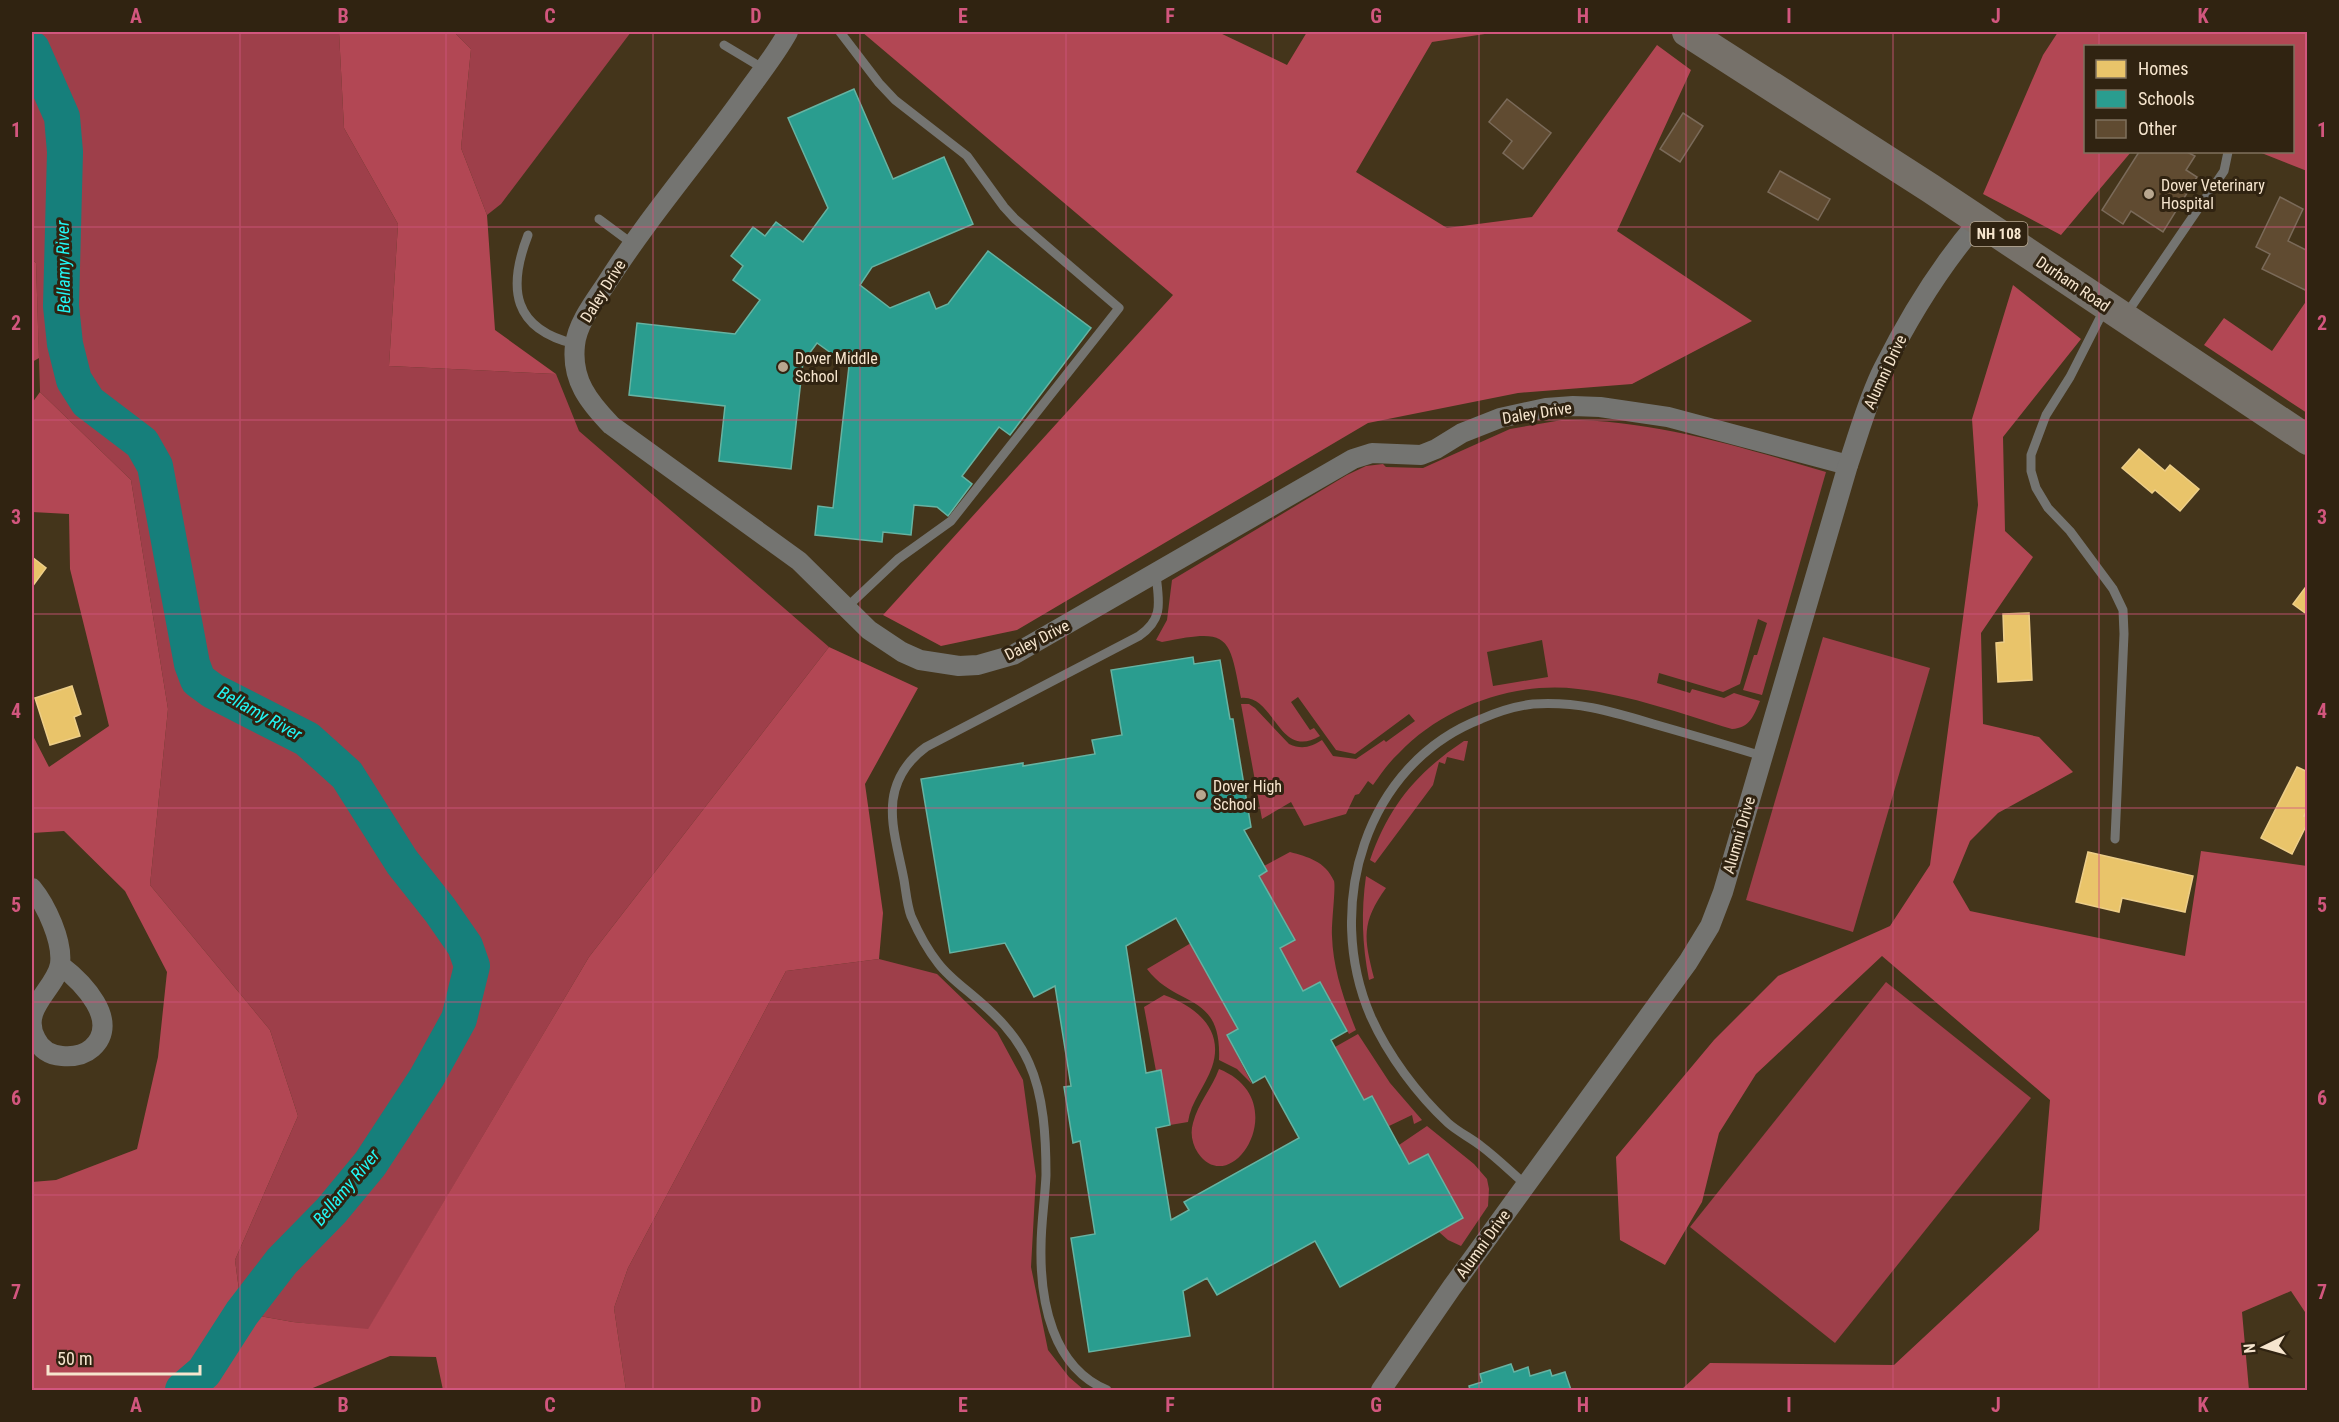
<svg xmlns="http://www.w3.org/2000/svg" width="2339" height="1422" font-family="'Roboto Condensed',sans-serif">
<style>
.green{fill:#9e3f4a;fill-rule:evenodd}
.forest{fill:#b24754}
.homes{fill:#e9c46a;stroke:#edce88;stroke-width:1.5}
.schools{fill:#2a9d8f;stroke:#67b3a2;stroke-width:1.5;fill-rule:evenodd}
.lines{fill:none;stroke-linecap:round;stroke-linejoin:round}
.river{stroke:#167f7b;stroke-width:36}
.building{fill:#604b31;stroke:#7a6a59;stroke-width:1.5}
.service{stroke:#747471;stroke-width:9}
.minor{stroke:#747471;stroke-width:20}
.primary{stroke:#76716a;stroke-width:30}
.grid{fill:none;stroke:#d2567e;stroke-width:1.5;stroke-opacity:0.55}
.poi-dot{fill:#b8a78f;stroke:#302311;stroke-width:2}
.labels{text-anchor:middle;dominant-baseline:central;stroke-width:6;stroke-linejoin:round;paint-order:stroke}
.shield{fill:#302311;stroke:#bbab95;stroke-width:1.5}
.shield-label{font-size:15px;font-weight:bold;fill:#f6e5ce}
.poi-label{font-size:16px;fill:#f6e5ce;stroke:#302311;text-anchor:start}
.street-label{font-size:16px;fill:#f6e5ce;stroke:#302311}
.water-label{font-size:18px;font-style:italic;fill:#22f7f5;stroke:#302311}
.neatline{fill:none;stroke:#d2567e;stroke-width:2}
.grid-label{font-size:20px;text-anchor:middle;font-weight:bold;fill:#d2567e}
</style>
<rect width="100%" height="100%" fill="#44351b"/>
<g class="green">
<polygon points="32,32 339,32 344,128 398,224 389,366 556,374 579,431 829,647 589,957 368,1330 293,1322 242,1313 235,1260 298,1116 270,1030 150,885 168,709 131,480 40,392 36,263 32,259"/>
<polygon points="454,32 631,32 501,204 487,215 461,148 471,49"/>
<path d="M 1562,420 C 1652,419 1740,447 1826,472 L 1762,695 L 1743,690 L 1754,655 L 1757,655 L 1767,623 L 1758,619 L 1740,684 L 1723,692 L 1659,673 L 1657,683 L 1690,693 L 1692,689 L 1724,698 L 1734,693 L 1760,701 C 1754,715 1750,728 1732,729 C 1682,714 1631,695 1578,689 C 1514,681 1443,707 1399,753 C 1389,762 1381,774 1373,785 L 1368,781 L 1359,794 L 1355,795 L 1346,814 L 1304,826 L 1291,802 L 1262,819 L 1241,704 L 1249,704 L 1255,708 L 1289,744 C 1302,750 1311,747 1322,740 L 1333,756 L 1356,759 L 1384,740 L 1386,742 L 1415,721 L 1409,714 L 1355,754 L 1336,750 L 1298,697 L 1291,702 L 1310,730 L 1314,728 L 1320,736 C 1278,761 1275,694 1241,698 C 1229,635 1230,628 1162,642 L 1156,640 L 1167,620 L 1172,580 L 1347,475 L 1366,466 L 1383,464 L 1386,467 L 1423,468 L 1510,429 ZM 1542,640 L 1548,677 L 1493,686 L 1487,652 Z"/>
<polygon points="1823,637 1930,668 1853,932 1746,900"/>
<path d="M 1464,741 L 1468,741 L 1464,761 L 1447,757 L 1445,764 L 1439,762 L 1433,785 L 1375,863 L 1370,860 C 1389,806 1416,773 1464,741 Z"/>
<path d="M 1290,852 C 1308,857 1325,861 1334,881 C 1336,888 1331,925 1332,936 C 1333,969 1344,1000 1356,1030 L 1349,1034 L 1320,982 L 1303,991 L 1280,948 L 1294,940 L 1259,876 L 1264,866 Z"/>
<path d="M 1366,876 L 1386,888 C 1361,923 1364,938 1374,978 L 1369,980 C 1362,944 1361,912 1366,876 Z"/>
<path d="M 1191,943 L 1238,1029 L 1227,1035 L 1252,1084 L 1237,1069 L 1219,1060 C 1222,991 1177,1009 1147,969 Z"/>
<polygon points="879,959 937,974 997,1032 1023,1080 1036,1176 1031,1267 1048,1350 1069,1377 1084,1390 626,1390 614,1308 628,1268 786,971"/>
<polygon points="1886,982 2031,1098 1835,1343 1690,1227"/>
<path d="M 1164,995 C 1195,1006 1225,1029 1212,1067 C 1205,1087 1191,1101 1188,1122 L 1170,1125 L 1161,1071 L 1156,1071 L 1144,1007 Z"/>
<polygon points="1358,1034 1390,1083 1422,1120 1414,1124 1412,1115 1389,1126 1372,1096 1364,1100 1335,1047"/>
<path d="M 1219,1069 C 1296,1100 1232,1202 1198,1153 C 1192,1144 1190,1133 1193,1123 C 1198,1103 1212,1088 1219,1069 Z"/>
<polygon points="1427,1126 1474,1164 1487,1179 1489,1189 1488,1206 1461,1246 1448,1240 1439,1232 1463,1218 1428,1154 1409,1164 1399,1145"/>
</g>
<g class="forest">
<polygon points="339,32 454,32 471,49 461,148 487,215 495,330 556,374 389,366 398,224 344,128"/>
<polygon points="862,32 1218,32 1287,65 1307,32 1498,32 1432,42 1356,172 1447,228 1532,217 1657,45 1691,70 1617,231 1752,321 1632,384 1518,393 1368,423 1017,630 941,646 883,615 1173,295"/>
<polygon points="2058,32 2307,32 2307,171 2259,152 2292,152 2292,46 2086,46 2086,152 2131,152 2061,235 1983,194 2043,55"/>
<polygon points="32,259 36,263 39,358 32,362"/>
<polygon points="2013,285 2081,339 2003,437 2005,531 2033,557 1981,633 1983,724 2039,737 2073,772 1998,813 1970,841 1953,882 1970,911 2185,956 2201,851 2307,866 2307,1315 2291,1291 2242,1312 2249,1390 1681,1390 1710,1363 1894,1365 2039,1230 2050,1100 1882,956 1756,1074 1719,1133 1702,1202 1665,1265 1620,1240 1616,1157 1714,1040 1778,976 1890,926 1930,865 1978,505 1972,419"/>
<polygon points="2307,300 2307,413 2204,345 2224,318 2272,351"/>
<polygon points="40,392 131,480 168,709 150,885 270,1030 298,1116 235,1260 242,1313 293,1322 368,1329 589,957 829,647 918,688 865,784 883,913 879,959 786,971 628,1268 614,1308 626,1390 443,1390 436,1357 390,1356 308,1390 32,1390 32,1182 56,1180 137,1149 158,1057 167,972 125,891 64,831 32,833 32,734 49,767 109,726 70,569 69,514 32,512 32,403"/>
</g>
<g class="homes">
<polygon points="2139,449 2165,471 2170,465 2199,489 2180,511 2155,490 2152,493 2122,468"/>
<polygon points="32,557 46,568 32,587"/>
<polygon points="2308,584 2308,615 2293,604"/>
<polygon points="2029,613 2032,680 1998,682 1996,643 2004,642 2003,614"/>
<polygon points="72,686 81,714 74,717 80,736 50,745 35,698"/>
<polygon points="2297,767 2308,772 2308,808 2304,816 2308,817 2308,822 2292,854 2261,838"/>
<polygon points="2088,852 2193,876 2185,912 2122,898 2119,912 2076,902"/>
</g>
<g class="schools">
<polygon points="854,89 893,179 944,157 973,224 872,267 860,285 890,308 929,292 936,309 948,304 988,251 1091,328 1010,435 999,427 962,476 972,484 948,516 937,507 914,505 911,535 883,532 882,542 815,535 818,506 833,508 849,366 817,343 803,362 791,469 719,461 725,406 629,395 637,323 735,334 760,300 733,280 743,266 731,256 753,227 765,236 776,222 803,242 828,208 788,118"/>
<path d="M 1193,657 L 1194,664 L 1220,660 L 1230,719 L 1233,719 L 1251,827 L 1244,830 L 1267,871 L 1259,876 L 1295,940 L 1280,948 L 1303,991 L 1320,982 L 1347,1031 L 1331,1040 L 1364,1100 L 1372,1096 L 1409,1164 L 1428,1154 L 1463,1218 L 1340,1287 L 1315,1241 L 1217,1295 L 1207,1278 L 1183,1291 L 1190,1336 L 1089,1352 L 1071,1238 L 1095,1234 L 1080,1141 L 1073,1143 L 1064,1087 L 1071,1086 L 1055,986 L 1034,997 L 1005,943 L 950,953 L 921,779 L 1023,763 L 1023,766 L 1095,754 L 1092,740 L 1122,735 L 1111,670 ZM 1176,918 L 1238,1029 L 1227,1035 L 1253,1083 L 1265,1076 L 1299,1138 L 1184,1202 L 1189,1210 L 1171,1220 L 1156,1128 L 1170,1125 L 1161,1070 L 1146,1073 L 1126,946 Z"/>
<polygon points="1511,1364 1514,1372 1528,1367 1530,1376 1550,1370 1552,1376 1565,1372 1571,1390 1470,1390 1469,1386 1482,1382 1480,1374"/>
</g>
<g class="lines">
<polyline class="river" points="32,49 62,117 65,152 61,306 65,344 74,380 88,402 142,443 155,466 192,664 198,680 213,691 307,739 347,775 402,862 440,910 465,946 472,966 459,1019 427,1077 370,1164 331,1211 282,1261 242,1313 204,1372 183,1390"/>
</g>
<g class="building">
<polygon points="1507,99 1551,133 1523,169 1503,153 1512,141 1489,122"/>
<polygon points="1683,113 1703,126 1680,162 1660,149"/>
<polygon points="2139,152 2187,152 2195,156 2186,170 2197,177 2163,232 2131,211 2123,224 2102,210"/>
<polygon points="1780,171 1830,199 1818,220 1768,192"/>
<polygon points="2280,197 2303,209 2288,241 2308,251 2308,285 2305,290 2262,269 2270,254 2256,247"/>
</g>
<g class="lines">
<g class="service">
<polyline points="840,32 879,83 895,100 967,156 1004,207 1015,219 1119,308 951,521 898,559 846,608"/>
<polyline points="724,45 764,69"/>
<polyline points="599,219 634,245"/>
<path d="M 528,235 C 507,289 513,329 575,344"/>
<polyline points="2105,308 2070,377 2046,415 2031,455 2031,471 2036,488 2048,508 2070,531 2113,589 2123,610 2124,634 2115,839"/>
<polyline points="2127,313 2224,171 2228,152"/>
<path d="M 1526,1185 C 1511,1172 1497,1158 1481,1146 C 1471,1138 1458,1132 1448,1123 C 1417,1094 1388,1055 1371,1017 C 1323,907 1365,764 1481,719 C 1497,712 1516,706 1533,704 C 1580,701 1613,712 1657,725 C 1692,735 1727,745 1762,756"/>
<path d="M 1107,1390 C 1052,1367 1040,1301 1041,1247 C 1041,1223 1045,1199 1046,1175 C 1046,1138 1044,1096 1029,1063 C 1016,1034 995,1014 971,994 C 960,985 947,975 938,963 C 927,949 918,932 911,916 C 907,905 906,892 904,880 C 899,852 887,818 895,790 C 900,772 911,758 926,747 L 1139,636 C 1164,619 1159,602 1156,575"/>
</g>
<g class="minor">
<path d="M 788,32 C 776,54 759,75 744,96 C 699,159 647,219 606,284 C 594,302 577,324 575,345 C 571,380 589,402 611,425 L 799,561 L 869,630 L 902,652 L 920,660 L 959,666 L 978,665 L 1013,655 L 1353,459 L 1372,453 L 1421,455 L 1436,449 L 1462,433 L 1500,418 L 1546,408 L 1573,406 L 1600,407 L 1668,417 L 1848,465"/>
<path d="M 32,888 C 46,905 63,941 60,964 C 56,989 19,1009 36,1039 C 41,1050 50,1055 62,1056 C 73,1057 83,1056 92,1048 C 122,1021 81,981 60,965"/>
<path d="M 1381,1390 L 1452,1287 L 1688,962 L 1710,926 L 1723,892 L 1848,465 C 1859,433 1868,399 1883,369 C 1909,317 1941,265 1979,221"/>
</g>
<polyline class="primary" points="1687,32 1930,188 2308,440"/>
</g>
<path class="grid" d="M 240,32 L 240,1390M 446,32 L 446,1390M 653,32 L 653,1390M 860,32 L 860,1390M 1066,32 L 1066,1390M 1273,32 L 1273,1390M 1479,32 L 1479,1390M 1686,32 L 1686,1390M 1893,32 L 1893,1390M 2099,32 L 2099,46M 2099,152 L 2099,1390M 32,227 L 2308,227M 32,420 L 2308,420M 32,614 L 2308,614M 32,808 L 2308,808M 32,1002 L 2308,1002M 32,1195 L 2308,1195"/>
<g class="poi-dot">
<circle cx="2149" cy="194" r="6"/>
<circle cx="783" cy="367" r="6"/>
<circle cx="1201" cy="795" r="6"/>
</g>
<g class="labels">
<rect class="shield" x="1970.5" y="222" width="57" height="24" rx="4.5"/>
<g class="shield-label">
<text x="1999" y="234">NH 108</text>
</g>
<g class="poi-label">
<text x="2161" y="185">Dover Veterinary<tspan x="2161" dy="18">Hospital</tspan></text>
<text x="795" y="358">Dover Middle<tspan x="795" dy="18">School</tspan></text>
<text x="1213" y="786">Dover High<tspan x="1213" dy="18">School</tspan></text>
</g>
<g class="street-label">
<text transform="translate(2073 284) rotate(34)">Durham Road</text>
<text transform="translate(603 291) rotate(-58)">Daley Drive</text>
<text transform="translate(1885 372) rotate(-65)">Alumni Drive</text>
<text transform="translate(1537 413) rotate(-9)">Daley Drive</text>
<text transform="translate(1037 640) rotate(-27)">Daley Drive</text>
<text transform="translate(1739 835) rotate(-74)">Alumni Drive</text>
<text transform="translate(1483 1244) rotate(-54)">Alumni Drive</text>
</g>
<g class="water-label">
<text transform="translate(63 267) rotate(-91)">Bellamy River</text>
<text transform="translate(260 713) rotate(29)">Bellamy River</text>
<text transform="translate(346 1187) rotate(-50)">Bellamy River</text>
</g>
</g>
<rect width="2339" height="1422" fill="none" stroke="#302311" stroke-width="66"/>
<rect x="2084" y="45" width="210" height="108" fill="#302311" stroke="#7f715d" stroke-width="1.5"/>
<rect x="2096" y="60" width="30" height="18" fill="#e9c46a" stroke="#7f715d" stroke-width="1.5"/>
<text x="2138" y="75" font-size="18" fill="#f6e5ce">Homes</text>
<rect x="2096" y="90" width="30" height="18" fill="#2a9d8f" stroke="#7f715d" stroke-width="1.5"/>
<text x="2138" y="105" font-size="18" fill="#f6e5ce">Schools</text>
<rect x="2096" y="120" width="30" height="18" fill="#604b31" stroke="#7f715d" stroke-width="1.5"/>
<text x="2138" y="135" font-size="18" fill="#f6e5ce">Other</text>
<g transform="translate(2264 1347) rotate(265)" stroke="#302311" stroke-width="4.5" paint-order="stroke">
<path d="M0-4.5L10 22L0 15L-10 22Z" fill="#f6e5ce"/>
<text y="-9" font-size="16" font-weight="bold" text-anchor="middle" fill="#f6e5ce">N</text>
</g>
<path d="M48 1365v9h152v-9" fill="none" stroke="#f6e5ce" stroke-width="3"/>
<text x="57" y="1365" font-size="18" fill="#f6e5ce" stroke="#302311" stroke-width="4.5" paint-order="stroke">50 m</text>
<rect x="33" y="33" width="2273" height="1356" class="neatline"/>
<g class="grid-label">
<text x="136" y="23">A</text>
<text x="343" y="23">B</text>
<text x="550" y="23">C</text>
<text x="756" y="23">D</text>
<text x="963" y="23">E</text>
<text x="1170" y="23">F</text>
<text x="1376" y="23">G</text>
<text x="1583" y="23">H</text>
<text x="1789" y="23">I</text>
<text x="1996" y="23">J</text>
<text x="2203" y="23">K</text>
<text x="16" y="137">1</text>
<text x="2322" y="137">1</text>
<text x="16" y="330">2</text>
<text x="2322" y="330">2</text>
<text x="16" y="524">3</text>
<text x="2322" y="524">3</text>
<text x="16" y="718">4</text>
<text x="2322" y="718">4</text>
<text x="16" y="912">5</text>
<text x="2322" y="912">5</text>
<text x="16" y="1105">6</text>
<text x="2322" y="1105">6</text>
<text x="16" y="1299">7</text>
<text x="2322" y="1299">7</text>
<text x="136" y="1412">A</text>
<text x="343" y="1412">B</text>
<text x="550" y="1412">C</text>
<text x="756" y="1412">D</text>
<text x="963" y="1412">E</text>
<text x="1170" y="1412">F</text>
<text x="1376" y="1412">G</text>
<text x="1583" y="1412">H</text>
<text x="1789" y="1412">I</text>
<text x="1996" y="1412">J</text>
<text x="2203" y="1412">K</text>
</g>
</svg>
